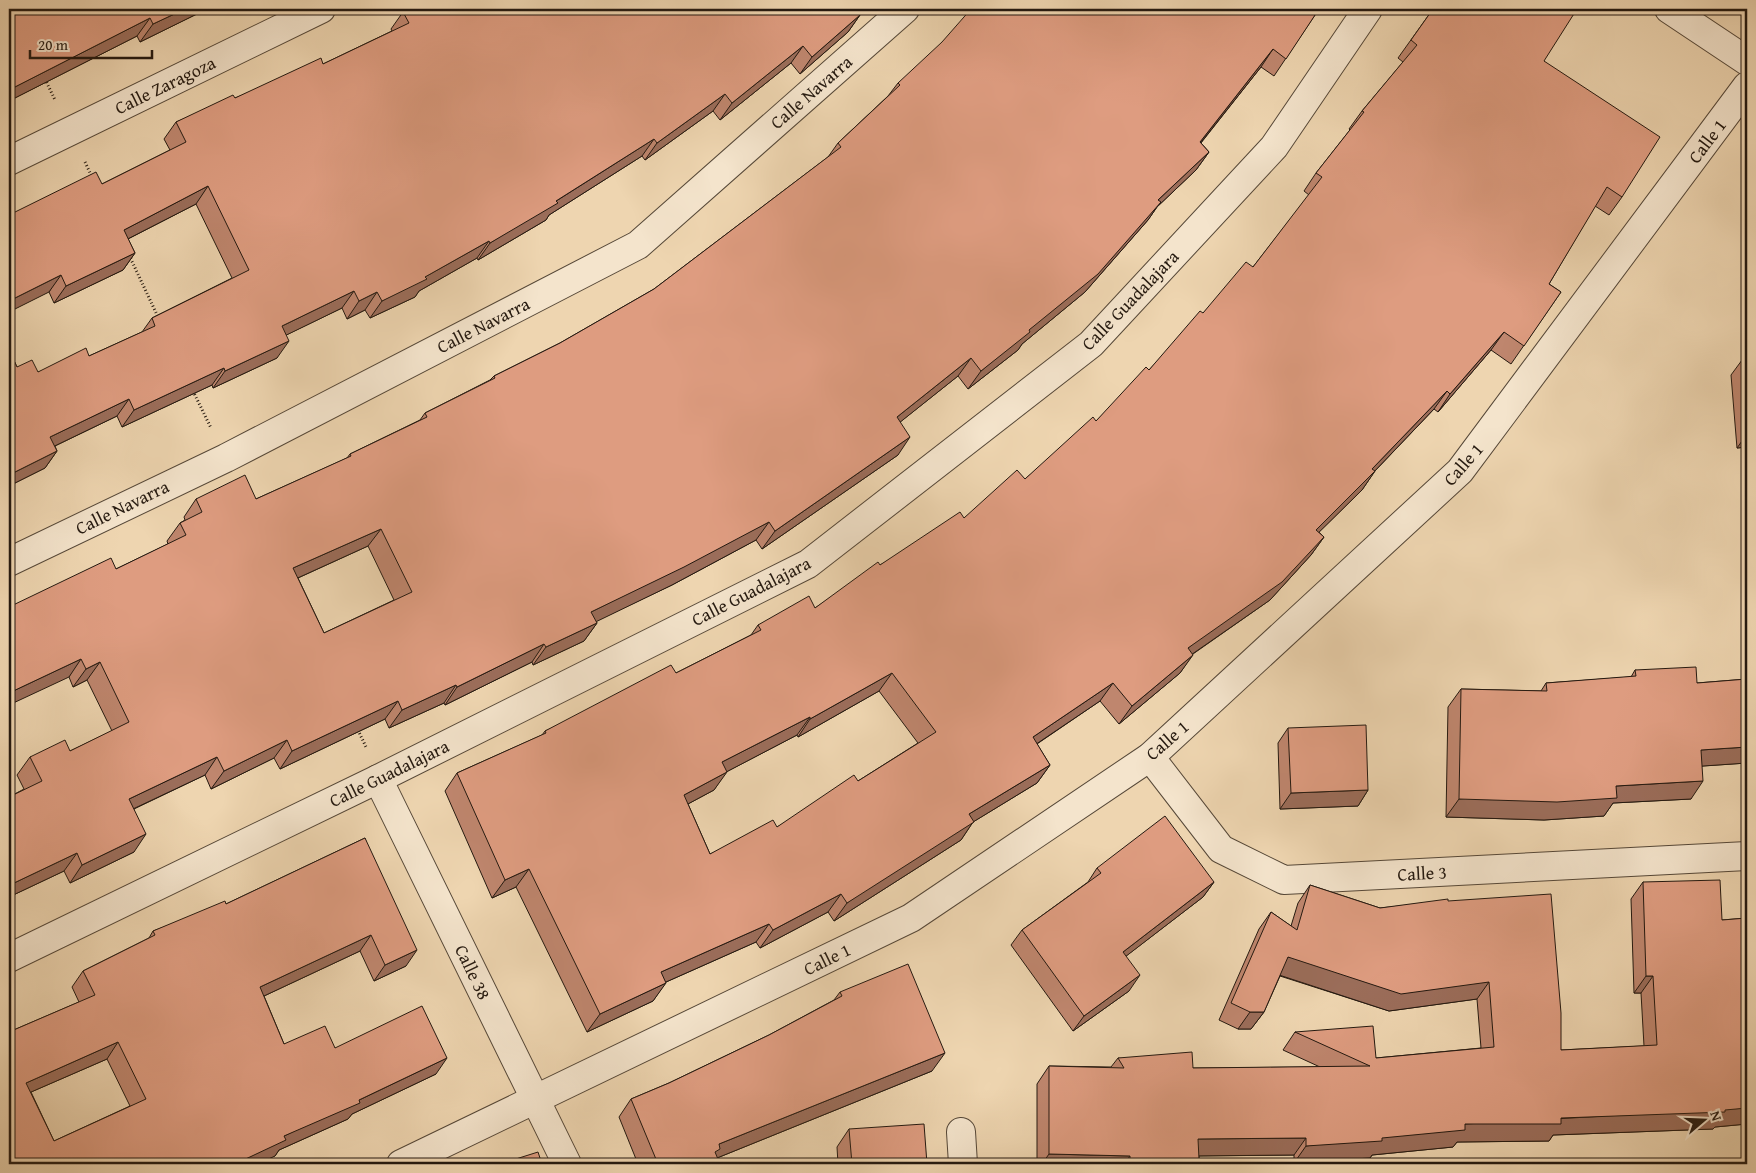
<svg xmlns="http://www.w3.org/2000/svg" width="1756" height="1173" font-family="'Gentium Book Plus',serif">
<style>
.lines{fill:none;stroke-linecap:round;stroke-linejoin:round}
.minor-casing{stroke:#564838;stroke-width:30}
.path{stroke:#241910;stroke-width:3;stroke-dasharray:1 2.5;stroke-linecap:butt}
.minor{stroke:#f4e4cc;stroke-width:28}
.wall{fill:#bf866e;stroke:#241910;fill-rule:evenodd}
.shaded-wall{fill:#9b6d5a;stroke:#241910}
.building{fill:#de9c80;stroke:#241910;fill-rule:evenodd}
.labels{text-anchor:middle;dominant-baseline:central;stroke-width:4.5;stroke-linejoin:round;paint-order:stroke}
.street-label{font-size:18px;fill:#241910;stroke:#f4e4cc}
</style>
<rect width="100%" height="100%" fill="#eed5b0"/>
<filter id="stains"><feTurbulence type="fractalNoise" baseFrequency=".004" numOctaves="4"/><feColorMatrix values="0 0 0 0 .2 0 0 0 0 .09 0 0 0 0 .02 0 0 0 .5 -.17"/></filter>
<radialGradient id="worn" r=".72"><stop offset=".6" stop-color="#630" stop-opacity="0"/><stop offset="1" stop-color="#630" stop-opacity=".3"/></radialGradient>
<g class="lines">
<g class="minor-casing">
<g id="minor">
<polyline points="1669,9 1747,61"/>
<polyline points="9,161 321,9"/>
<polyline points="9,562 226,458 638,245 905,9"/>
<polyline points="1150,757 1221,849 1284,880 1747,856"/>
<polyline points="378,779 567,1164"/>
<polyline points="9,958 378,779 808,564 1091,344 1274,147 1368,9"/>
<polyline points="961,1132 963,1164"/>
<polyline points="401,1164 911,918 1150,757 1460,471 1747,86"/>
</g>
</g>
<g class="path">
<polyline points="45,79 55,100"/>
<polyline points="85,162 92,177"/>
<polyline points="129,255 158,317"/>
<polyline points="193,391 211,428"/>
<polyline points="358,730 366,747"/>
</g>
<use href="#minor" class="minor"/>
</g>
<g class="wall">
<polygon points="9,9 205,10 140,42 137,36 9,101"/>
<path d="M 1319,9 L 1274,76 L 1261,67 L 1201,143 L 1209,152 L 1196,170 L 1157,207 L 1148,220 L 1085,292 L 1022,344 L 1018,350 L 968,389 L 958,376 L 900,422 L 898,455 L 762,549 L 756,540 L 672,585 L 596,621 L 597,623 L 584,641 L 533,665 L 532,662 L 445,705 L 444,703 L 389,728 L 385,719 L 280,769 L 274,758 L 211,789 L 205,775 L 134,809 L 134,852 L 70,883 L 64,871 L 9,897 L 9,797 L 24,789 L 17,775 L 30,757 L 70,751 L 112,731 L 87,680 L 73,687 L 69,677 L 116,569 L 168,544 L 167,541 L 180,523 L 185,520 L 184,517 L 196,499 L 256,499 L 347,458 L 350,454 L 420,420 L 425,413 L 490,380 L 494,376 L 560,343 L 654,289 L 828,157 L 838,143 L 888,96 L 898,83 ZM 368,546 L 394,600 L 324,633 L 298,578 Z"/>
<path d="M 1433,9 L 1544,61 L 1622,197 L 1609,215 L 1595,206 L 1549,284 L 1561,292 L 1511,364 L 1491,350 L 1438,412 L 1434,409 L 1375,471 L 1362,490 L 1319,532 L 1324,537 L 1311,555 L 1270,600 L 1193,654 L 1180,673 L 1119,724 L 1100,701 L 1037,744 L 1050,765 L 1037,783 L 973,822 L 961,840 L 834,921 L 828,912 L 760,948 L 756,942 L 666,982 L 653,1001 L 587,1032 L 516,887 L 492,898 L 445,791 L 457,773 L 542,735 L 545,731 L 676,673 L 751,635 L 758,625 L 815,608 L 880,565 L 964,518 L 1025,479 L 1096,421 L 1149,370 L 1203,313 L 1253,267 L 1309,195 L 1304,191 L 1316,173 L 1350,130 L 1349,129 L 1362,111 L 1403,62 L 1398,58 ZM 879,691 L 918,743 L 858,781 L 777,827 L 710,854 L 688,804 L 714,790 L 726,772 L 797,735 L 798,737 Z"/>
<polygon points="403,12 860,15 848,32 800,74 791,63 720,120 713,111 645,160 642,156 549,215 546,220 478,260 477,258 419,291 415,297 370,318 365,310 347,319 342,308 286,335 277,358 213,388 212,385 122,427 117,416 55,446 57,451 45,468 9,486 9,350 17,367 38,372 89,356 142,332 152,318 232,278 196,204 128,239 135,253 123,270 54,303 49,292 102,184 170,150 164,139 176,122 235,98 323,64 392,31 391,29"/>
<polygon points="1745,356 1747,356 1747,447 1737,448 1731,375"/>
<polygon points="1635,670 1697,683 1747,679 1747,763 1702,766 1691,799 1613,803 1604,816 1544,820 1446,817 1448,707 1461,689 1541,691 1546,683 1631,677"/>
<polygon points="1288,728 1368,790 1358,806 1280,809 1278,743"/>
<path d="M 365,838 L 406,966 L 374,981 L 360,951 L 264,996 L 284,1044 L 335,1048 L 436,1074 L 352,1114 L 348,1119 L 279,1150 L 275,1156 L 9,1164 L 9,1032 L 79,1002 L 72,987 L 83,971 L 149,938 L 153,931 L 226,904 ZM 107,1059 L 130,1106 L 54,1141 L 31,1092 Z"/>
<polygon points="1097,868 1214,882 1203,897 1126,956 1129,991 1073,1031 1011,945 1022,930 1088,882"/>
<polygon points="1643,882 1722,920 1747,918 1747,1124 1715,1127 1713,1129 1553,1135 1549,1141 1457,1142 1453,1147 1372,1155 1370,1158 1294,1163 1294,1155 1199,1156 1199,1159 1196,1164 1037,1164 1037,1084 1049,1066 1111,1067 1118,1058 1193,1068 1320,1067 1283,1050 1295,1032 1376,1058 1481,1048 1477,999 1389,1011 1280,976 1264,1012 1251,1029 1238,1029 1219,1020 1259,929 1271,912 1291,926 1298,903 1310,885 1380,908 1448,901 1561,1050 1644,1046 1641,993 1634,993 1631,899"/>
<polygon points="840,992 932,1071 717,1158 720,1164 638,1164 619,1117 631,1099 669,1083 769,1035 834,1000"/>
<polygon points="849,1129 927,1164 838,1164 837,1147"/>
</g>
<g class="shaded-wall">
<polygon points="185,9 206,9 205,10 140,42 153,24"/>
<polygon points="860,15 848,32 800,74 812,57"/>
<polygon points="150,18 137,36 9,101 9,90"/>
<polygon points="803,46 791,63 720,120 732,103"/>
<polygon points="1273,49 1261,67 1187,160 1200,142"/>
<polygon points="725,94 713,111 645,160 657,143"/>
<polygon points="654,139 642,156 549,215 546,220 478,260 490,243"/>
<polygon points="1209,152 1196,170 1157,207 1148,220 1085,292 1022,344 1018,350 968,389 981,371 1029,330 1158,200"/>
<polygon points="208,186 196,204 112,247 124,230"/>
<polygon points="489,241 477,258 419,291 415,297 370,318 382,301"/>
<polygon points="135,253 123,270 54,303 66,286"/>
<polygon points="61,275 49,292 9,312 9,301"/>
<polygon points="354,291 342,308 270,343 282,326"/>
<polygon points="377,292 365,310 347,319 359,301"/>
<polygon points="1504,332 1491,350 1438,412 1450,394"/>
<polygon points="289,341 277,358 213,388 225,371"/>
<polygon points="971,358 958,376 884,435 897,417"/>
<polygon points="224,368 212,385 122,427 134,410"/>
<polygon points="1447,391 1434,409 1370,476 1375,471 1362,490 1303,548 1316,530 1372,469"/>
<polygon points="129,399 117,416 38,454 50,437"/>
<polygon points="1747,434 1747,447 1737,448"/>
<polygon points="910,437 898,455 762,549 775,531"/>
<polygon points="57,451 45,468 9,486 9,475"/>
<polygon points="769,522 756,540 672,585 579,630 591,612"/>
<polygon points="381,529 368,546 280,586 293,568"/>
<polygon points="1324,537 1311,555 1270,600 1175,666 1188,648"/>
<polygon points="597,623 584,641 533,665 546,647"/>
<polygon points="544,644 532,662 445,705 457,687"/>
<polygon points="1193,655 1180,673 1119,724 1132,706"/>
<polygon points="81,659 69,677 9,705 9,693"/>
<polygon points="100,662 87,680 73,687 86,669"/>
<polygon points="892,673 879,691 798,737 810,719"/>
<polygon points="1113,683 1100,701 1020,755 1033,737"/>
<polygon points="456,685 444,703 389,728 402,710"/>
<polygon points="398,701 385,719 280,769 292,751"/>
<polygon points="810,717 797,735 709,781 722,762"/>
<polygon points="287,740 274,758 211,789 224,771"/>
<polygon points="1747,747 1747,763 1689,767 1701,750"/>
<polygon points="217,757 205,775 116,817 129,799"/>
<polygon points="1050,765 1037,783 973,822 961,840 834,921 847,903 969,814"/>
<polygon points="727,772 714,790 671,813 684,795"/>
<polygon points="1703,781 1691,799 1613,803 1604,816 1544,820 1446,817 1459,799 1616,786"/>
<polygon points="1368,790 1358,806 1280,809 1291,793"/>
<polygon points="146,834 134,852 70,883 82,865"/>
<polygon points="77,853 64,871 9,897 9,890 14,883"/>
<polygon points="529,869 516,887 492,898 505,880"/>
<polygon points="1214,882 1203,897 1112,967 1123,952"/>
<polygon points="841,894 828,912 760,948 773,930"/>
<polygon points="769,924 756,942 648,990 661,972"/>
<polygon points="371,935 360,951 249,1003 260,987"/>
<polygon points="417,950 406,966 374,981 385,965"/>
<polygon points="1288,957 1489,982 1477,999 1389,1011 1276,974"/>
<polygon points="1140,975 1129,991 1073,1031 1084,1016"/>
<polygon points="1646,976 1653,976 1641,993 1634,993"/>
<polygon points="666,983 653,1001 587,1032 600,1014"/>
<polygon points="1250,1012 1264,1012 1251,1029 1238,1029"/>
<polygon points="118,1042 107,1059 15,1099 26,1083"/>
<polygon points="945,1053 932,1071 712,1160 709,1164 719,1144"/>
<polygon points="447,1058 436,1074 352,1114 348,1119 279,1150 275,1156 258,1164 235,1164 284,1136"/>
<polygon points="1747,1108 1747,1124 1715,1127 1713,1129 1553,1135 1549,1141 1457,1142 1453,1147 1372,1155 1370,1158 1294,1163 1306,1146 1465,1124"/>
<polygon points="1306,1138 1294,1155 1185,1156 1198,1139"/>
<polygon points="1049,1154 1130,1156 1124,1164 1042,1164"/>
<polygon points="1199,1159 1196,1164 1135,1164"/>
</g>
<g class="building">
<polygon points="9,9 185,9 153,24 150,18 9,90"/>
<polygon points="410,9 855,9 860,15 812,57 803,46 732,103 725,94 657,143 654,139 556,201 558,203 490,243 489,241 425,277 427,279 382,301 377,292 359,301 354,291 282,326 289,341 225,371 224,368 134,410 129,399 50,437 57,451 9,475 9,350 17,367 32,360 38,372 86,348 89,356 155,326 152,318 249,270 208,186 124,230 135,253 66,286 61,275 9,301 9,215 96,172 102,184 186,142 176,122 233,95 235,98 321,58 323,64 409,23 403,12"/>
<path d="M 971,9 L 1319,9 L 1286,59 L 1273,49 L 1200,142 L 1209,152 L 1158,200 L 1161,202 L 1098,274 L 1029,330 L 1030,332 L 981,371 L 971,358 L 897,417 L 910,437 L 775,531 L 769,522 L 684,567 L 591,612 L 597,623 L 546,647 L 544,644 L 457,687 L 456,685 L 402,710 L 398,701 L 292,751 L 287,740 L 224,771 L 217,757 L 129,799 L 146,834 L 82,865 L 77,853 L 14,883 L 9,872 L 9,797 L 42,781 L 30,757 L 65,740 L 70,751 L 129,722 L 100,662 L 86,669 L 81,659 L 9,693 L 9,607 L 111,558 L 116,569 L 186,535 L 180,523 L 202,512 L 196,499 L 245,475 L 256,499 L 351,456 L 350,454 L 427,417 L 425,413 L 495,378 L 494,376 L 560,343 L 654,289 L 841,147 L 838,143 L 900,85 L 898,83 L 942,42 ZM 381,529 L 412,592 L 324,633 L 293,568 Z"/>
<path d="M 1433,9 L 1577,9 L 1544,61 L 1660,137 L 1622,197 L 1607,187 L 1549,284 L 1561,292 L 1524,346 L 1504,332 L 1450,394 L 1447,391 L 1372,469 L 1375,471 L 1316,530 L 1324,537 L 1282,582 L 1188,648 L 1193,655 L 1132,706 L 1113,683 L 1033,737 L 1050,765 L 969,814 L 974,822 L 847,903 L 841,894 L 773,930 L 769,924 L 661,972 L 666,983 L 600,1014 L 529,869 L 505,880 L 457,773 L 546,733 L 545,731 L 671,665 L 676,673 L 761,630 L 758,625 L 809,596 L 815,608 L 878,562 L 880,565 L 960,512 L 964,518 L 1017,470 L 1025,479 L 1093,417 L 1096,421 L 1146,367 L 1149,370 L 1200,311 L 1203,313 L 1246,262 L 1253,267 L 1322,177 L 1316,173 L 1364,112 L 1362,111 L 1417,45 L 1411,40 ZM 892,673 L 936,732 L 858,781 L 854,775 L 777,827 L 773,820 L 710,854 L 684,795 L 727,772 L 722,762 L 810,717 L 810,719 Z"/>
<polygon points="1745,356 1747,356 1747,385"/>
<polygon points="1696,667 1697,683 1747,679 1747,747 1701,750 1703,781 1616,786 1617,798 1557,802 1459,799 1461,689 1547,691 1546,683 1636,676 1635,670"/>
<polygon points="1366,725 1368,790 1291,793 1288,728"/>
<polygon points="1165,816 1214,882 1123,952 1140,975 1084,1016 1022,930 1101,873 1097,868"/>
<path d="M 365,838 L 417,950 L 385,965 L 371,935 L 260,987 L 284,1044 L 325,1026 L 335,1048 L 422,1006 L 447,1058 L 359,1100 L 360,1103 L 284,1136 L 286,1140 L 235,1164 L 9,1164 L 9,1032 L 95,995 L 83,971 L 155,935 L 153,931 L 225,901 L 226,904 ZM 118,1042 L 146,1099 L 54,1141 L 26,1083 Z"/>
<polygon points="1720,880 1722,920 1747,918 1747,1108 1725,1110 1725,1112 1561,1118 1561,1124 1465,1124 1465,1130 1382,1138 1382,1141 1306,1146 1306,1138 1198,1139 1199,1159 1135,1164 1130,1164 1130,1156 1049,1154 1049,1066 1124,1068 1118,1058 1192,1052 1193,1068 1370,1066 1295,1032 1373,1026 1376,1058 1494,1047 1489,982 1401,994 1288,957 1264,1012 1250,1012 1231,1003 1271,912 1297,930 1310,885 1380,908 1448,899 1448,901 1551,894 1561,1013 1561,1050 1657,1045 1653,976 1646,976 1643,882"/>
<polygon points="908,964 945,1053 719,1144 720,1149 715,1152 720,1164 658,1164 631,1099 669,1083 769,1035 842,996 840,992"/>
<polygon points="924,1124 927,1164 852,1164 849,1129"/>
<polygon points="538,1152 542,1164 500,1164"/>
</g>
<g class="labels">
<g class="street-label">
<text transform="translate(165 85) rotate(-26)">Calle Zaragoza</text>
<text transform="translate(811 92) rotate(-41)">Calle Navarra</text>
<text transform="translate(1707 141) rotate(-53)">Calle 1</text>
<text transform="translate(1130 300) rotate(-46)">Calle Guadalajara</text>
<text transform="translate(483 325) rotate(-27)">Calle Navarra</text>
<text transform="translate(1463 464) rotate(-49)">Calle 1</text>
<text transform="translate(122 507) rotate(-26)">Calle Navarra</text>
<text transform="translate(751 591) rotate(-27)">Calle Guadalajara</text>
<text transform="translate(1167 740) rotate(-41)">Calle 1</text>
<text transform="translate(389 773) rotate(-26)">Calle Guadalajara</text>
<text transform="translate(1422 873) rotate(-3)">Calle 3</text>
<text transform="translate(827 959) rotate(-26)">Calle 1</text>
<text transform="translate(473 972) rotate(64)">Calle 38</text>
</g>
</g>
<rect width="1756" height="1173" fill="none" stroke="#eed5b0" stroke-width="30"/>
<rect x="10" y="10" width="1736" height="1153" fill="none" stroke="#241910" stroke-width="2.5"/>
<rect x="15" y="15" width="1726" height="1143" fill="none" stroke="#241910"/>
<g transform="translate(1704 1120) rotate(71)" stroke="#f4e4cc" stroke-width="4" paint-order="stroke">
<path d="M0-4L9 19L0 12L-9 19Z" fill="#241910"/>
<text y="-8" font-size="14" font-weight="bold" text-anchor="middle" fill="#241910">N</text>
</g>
<path d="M30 50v8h122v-8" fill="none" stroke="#241910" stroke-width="2.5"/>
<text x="38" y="50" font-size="15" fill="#241910" stroke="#f4e4cc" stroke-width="4" paint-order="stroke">20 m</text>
<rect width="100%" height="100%" filter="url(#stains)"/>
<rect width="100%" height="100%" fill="url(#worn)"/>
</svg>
